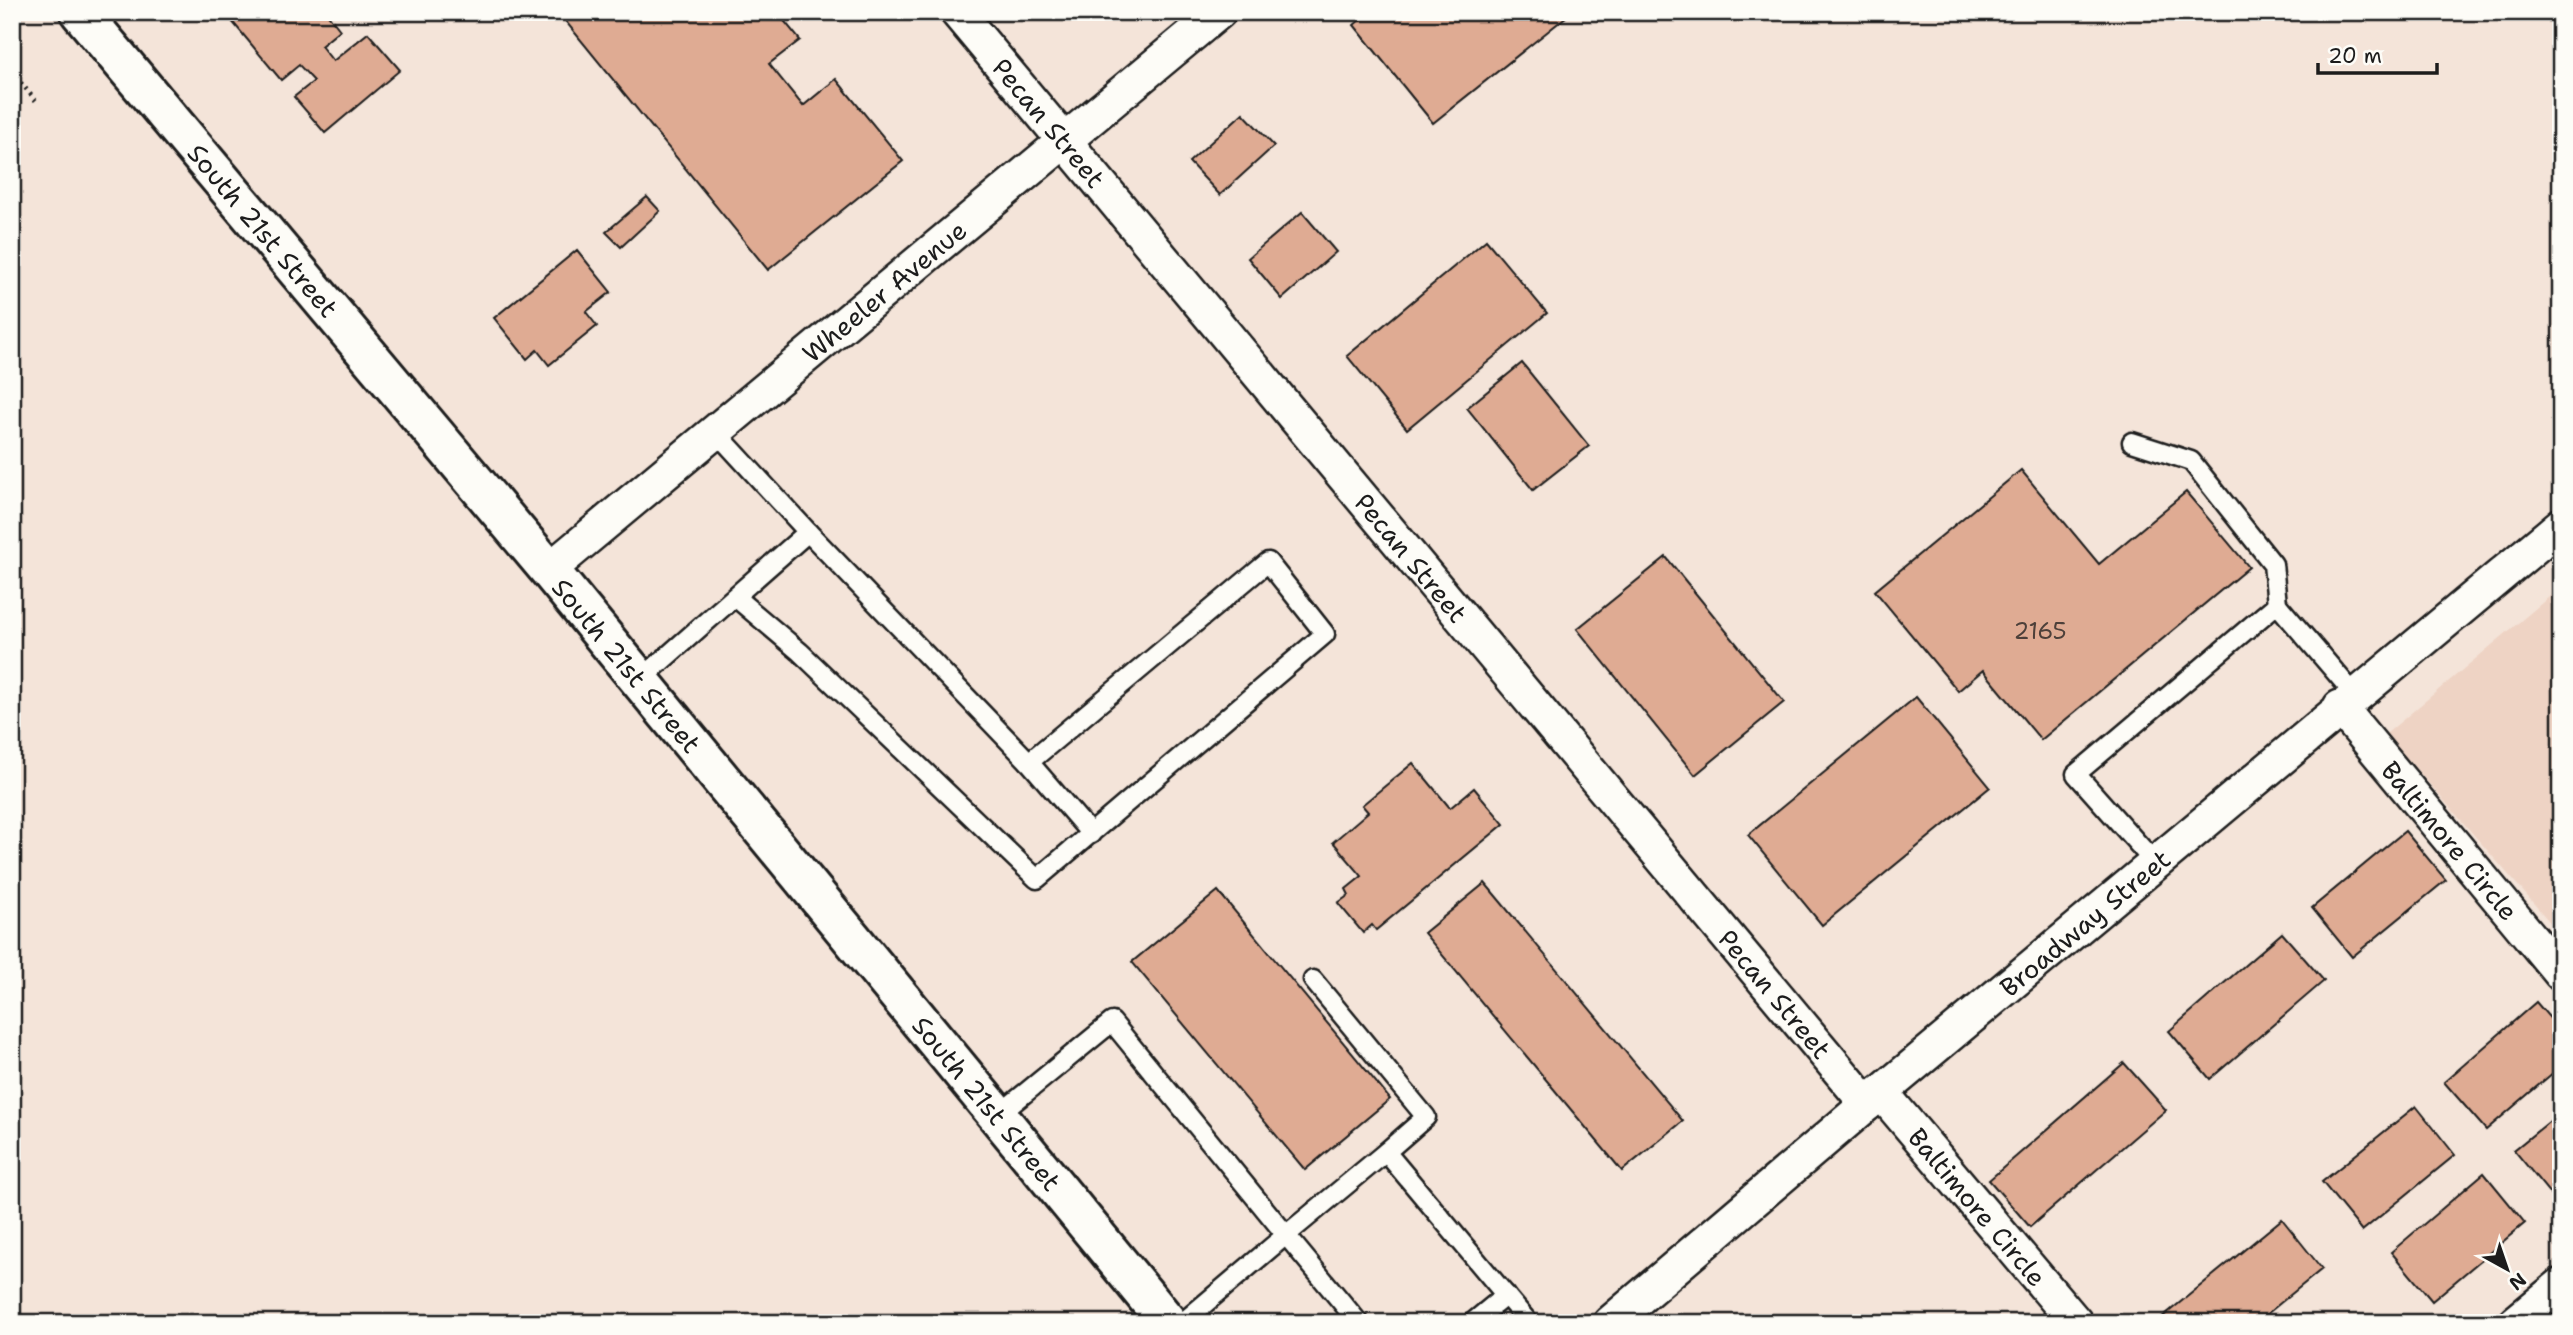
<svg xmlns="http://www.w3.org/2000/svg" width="2573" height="1335" font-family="'Shantell Sans',sans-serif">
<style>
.built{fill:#eed3c4}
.building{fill:#dfab93;stroke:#1c1c1c;stroke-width:2}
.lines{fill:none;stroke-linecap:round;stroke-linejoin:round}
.lane-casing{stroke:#1c1c1c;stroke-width:23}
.street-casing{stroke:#1c1c1c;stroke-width:38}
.secondary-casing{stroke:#1c1c1c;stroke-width:44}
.path{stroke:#1c1c1c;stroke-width:4.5;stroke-dasharray:2 5;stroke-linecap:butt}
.lane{stroke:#fdfcf7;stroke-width:18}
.street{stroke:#fdfcf7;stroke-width:33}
.secondary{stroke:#fdfcf7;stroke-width:38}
.labels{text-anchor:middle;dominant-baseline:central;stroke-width:5;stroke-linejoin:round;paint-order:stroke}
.number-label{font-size:23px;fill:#4d403a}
.street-label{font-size:26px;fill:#1c1c1c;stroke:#fdfcf7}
</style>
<rect width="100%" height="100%" fill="#f4e4d9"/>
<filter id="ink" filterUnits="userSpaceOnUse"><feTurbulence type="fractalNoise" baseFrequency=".0143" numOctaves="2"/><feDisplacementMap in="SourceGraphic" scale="14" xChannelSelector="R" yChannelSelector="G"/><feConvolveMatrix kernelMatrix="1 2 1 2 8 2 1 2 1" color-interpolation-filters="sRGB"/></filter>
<g filter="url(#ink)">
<polygon class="built" points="2561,587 2561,935 2386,734"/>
<g class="building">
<polygon points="228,12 326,12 340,30 321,46 333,61 368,33 400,70 325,133 294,97 314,81 299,65 281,80 226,14"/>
<polygon points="558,12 777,12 800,40 769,64 803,106 836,79 903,161 768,270"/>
<polygon points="1369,12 1572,12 1433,123 1354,25"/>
<polygon points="1243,113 1274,146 1220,195 1189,162"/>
<polygon points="647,197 660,211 621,247 606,232"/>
<polygon points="1302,212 1336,252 1282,299 1248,258"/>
<polygon points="1486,240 1547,313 1407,429 1347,356"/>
<polygon points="577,250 611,292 586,312 597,326 549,365 537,350 527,359 494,318"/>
<polygon points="1522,363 1589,446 1533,490 1467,408"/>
<polygon points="2021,470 2099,564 2186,492 2249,567 2041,740 1983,670 1958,691 1875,591"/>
<polygon points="1666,557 1784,702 1695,775 1577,629"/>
<polygon points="1916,697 1990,787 1822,925 1748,835"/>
<polygon points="1413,763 1450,808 1474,788 1504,824 1376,930 1372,925 1363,933 1338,903 1349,895 1346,889 1362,876 1333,842 1368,812 1362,805"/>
<polygon points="2405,831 2446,880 2352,957 2312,908"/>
<polygon points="1485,883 1683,1121 1622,1171 1424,933"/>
<polygon points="1218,891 1390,1099 1305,1170 1132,962"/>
<polygon points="2282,933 2324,981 2210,1079 2169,1031"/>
<polygon points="2536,1002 2561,1031 2561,1066 2486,1130 2444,1082"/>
<polygon points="2124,1063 2166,1110 2030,1227 1989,1180"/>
<polygon points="2416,1106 2455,1155 2362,1231 2322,1182"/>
<polygon points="2561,1112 2561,1196 2555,1200 2514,1150"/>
<polygon points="2484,1173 2525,1223 2432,1301 2391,1252"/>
<polygon points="2282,1219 2322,1269 2256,1323 2155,1323"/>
</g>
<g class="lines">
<g class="lane-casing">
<g id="lane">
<polyline points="2132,442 2191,461 2273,564 2277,604"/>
<polyline points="808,532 1029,762"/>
<polyline points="735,597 800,652 1037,879 1325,634 1268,562 1029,762 1091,834"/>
<polyline points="639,681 808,532 715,431"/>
<polyline points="2155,863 2076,774 2277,604 2355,695"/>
<polyline points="1313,980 1426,1117 1386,1152"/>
<polyline points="997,1116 1112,1022 1286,1235 1386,1152 1529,1323"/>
<polyline points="1182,1323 1286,1235 1359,1323"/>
<polyline points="1472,1323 1506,1295"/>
</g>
</g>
<g class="street-casing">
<g id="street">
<path id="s1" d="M 957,12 L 1867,1104"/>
<path id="s2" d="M 549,570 L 1219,12"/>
<path id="s3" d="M 2340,707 L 2561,974"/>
<path id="s4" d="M 1881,1092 L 2076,1323"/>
<path id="s5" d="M 1610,1323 L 1867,1104 L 2561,525"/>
<polyline points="2515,1323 2561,1285"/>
</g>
</g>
<g class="secondary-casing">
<g id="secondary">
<path id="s6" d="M 80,12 L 549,570 L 1168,1323"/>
</g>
</g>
<polyline class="path" points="12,72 36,101"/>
<use href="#lane" class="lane"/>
<use href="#street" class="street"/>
<use href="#secondary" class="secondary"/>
</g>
</g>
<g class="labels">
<g class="number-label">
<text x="2040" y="631">2165</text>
</g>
<g class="street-label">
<text stroke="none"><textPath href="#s1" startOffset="144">Pecan Street</textPath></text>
<text stroke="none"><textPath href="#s6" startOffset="285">South 21st Street</textPath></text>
<text stroke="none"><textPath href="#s2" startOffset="436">Wheeler Avenue</textPath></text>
<text stroke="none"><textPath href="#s1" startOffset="710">Pecan Street</textPath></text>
<text stroke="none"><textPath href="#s6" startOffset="852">South 21st Street</textPath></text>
<text stroke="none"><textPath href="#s3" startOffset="173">Baltimore Circle</textPath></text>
<text stroke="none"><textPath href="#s5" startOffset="621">Broadway Street</textPath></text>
<text stroke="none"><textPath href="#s1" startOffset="1278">Pecan Street</textPath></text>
<text stroke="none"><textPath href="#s6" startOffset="1419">South 21st Street</textPath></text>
<text stroke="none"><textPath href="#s4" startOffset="150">Baltimore Circle</textPath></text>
</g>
</g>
<rect width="2573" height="1335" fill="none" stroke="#fdfcf7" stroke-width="42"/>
<rect x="21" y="21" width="2531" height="1293" fill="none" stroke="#1c1c1c" stroke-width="2.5" filter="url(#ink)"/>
<g transform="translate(2507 1269) rotate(140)" stroke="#fdfcf7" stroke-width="5" paint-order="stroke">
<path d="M0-5L12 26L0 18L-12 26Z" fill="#1c1c1c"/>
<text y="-10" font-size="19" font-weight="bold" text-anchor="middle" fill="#1c1c1c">N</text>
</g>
<path d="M2318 63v10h119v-10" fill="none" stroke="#1c1c1c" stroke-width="3.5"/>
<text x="2328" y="63" font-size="21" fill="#1c1c1c" stroke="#fdfcf7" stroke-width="5" paint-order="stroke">20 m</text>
</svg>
